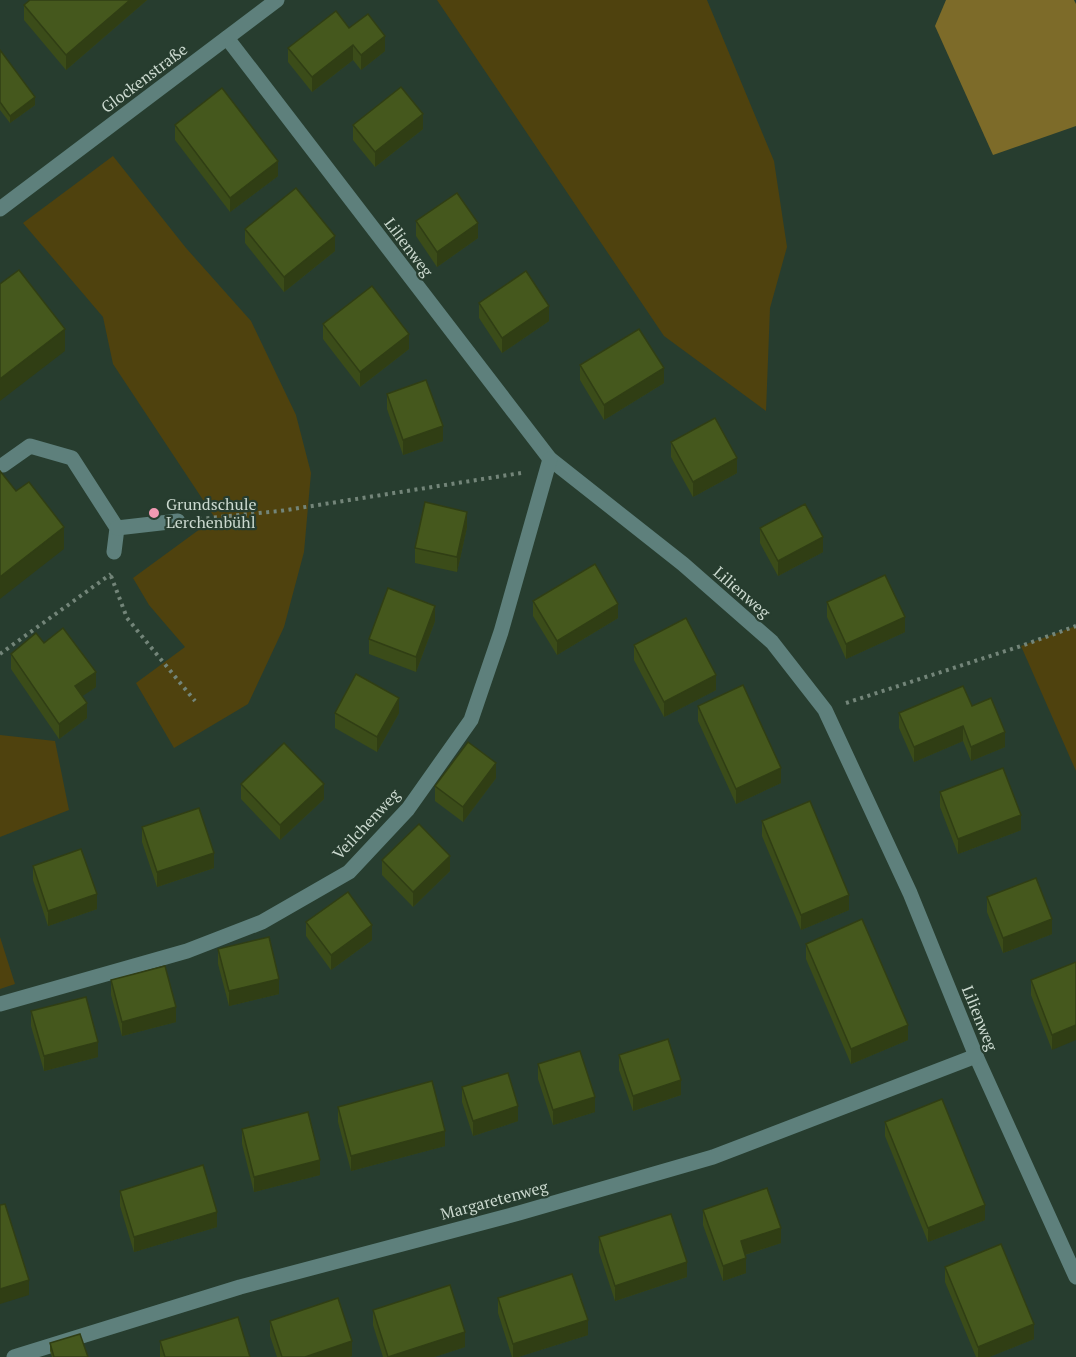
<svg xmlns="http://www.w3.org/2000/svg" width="1076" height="1357" font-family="'PT Serif',serif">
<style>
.green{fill:#4f420e}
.forest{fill:#7d6b29}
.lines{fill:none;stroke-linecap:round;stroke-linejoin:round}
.path{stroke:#738579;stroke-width:4;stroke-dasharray:3 4.5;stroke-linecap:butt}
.minor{stroke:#5e807c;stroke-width:15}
.wall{fill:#3b4c19}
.shaded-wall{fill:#303e14}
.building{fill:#45581d;stroke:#303e14;stroke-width:1.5}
.poi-dot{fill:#f19ab3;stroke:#273d2f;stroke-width:2}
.labels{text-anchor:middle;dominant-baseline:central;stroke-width:4.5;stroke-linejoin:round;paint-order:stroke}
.street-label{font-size:16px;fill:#cbd9cf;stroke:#273d2f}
.poi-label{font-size:16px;fill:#cbd9cf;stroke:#273d2f;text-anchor:start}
</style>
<rect width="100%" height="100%" fill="#273d2f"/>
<g class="green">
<polygon points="437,0 707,0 774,161 787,247 770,308 766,411 664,336"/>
<polygon points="113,156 186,248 251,321 296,415 311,473 304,552 284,627 248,704 174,748 136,683 185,647 149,605 133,578 215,518 113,364 103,317 23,223"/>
<polygon points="1076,626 1076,771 1021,646"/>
<polygon points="0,735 55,741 69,810 0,837"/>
<polygon points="0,937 15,984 0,989"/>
</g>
<polygon class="forest" points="946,0 1074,0 1076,4 1076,126 993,155 935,26"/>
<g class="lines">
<g class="path">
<polyline points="199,519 280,511 521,473"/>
<polyline points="111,576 127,618 195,701"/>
<polyline points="0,654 111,574"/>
<polyline points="846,703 1021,646 1076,626"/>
</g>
<g class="minor">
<polyline points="227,38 550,459 683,564 772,642 825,710 910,893 976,1056 1076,1277"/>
<polyline points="0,209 277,0"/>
<polyline points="3,465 30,446 72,458 117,528 114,552"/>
<polyline points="117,528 178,521"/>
<polyline points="0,1004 187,951 262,922 349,872 408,809 471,720 501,632 550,459"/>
<polyline points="14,1357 240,1287 519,1213 713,1157 976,1056"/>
</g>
</g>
<g class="wall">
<polygon points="30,0 147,0 66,70 24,20 24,5"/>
<polygon points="349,28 385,51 361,70 353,60 312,92 288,62 288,48"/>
<polygon points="0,50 35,105 10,123 0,110"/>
<polygon points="175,125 278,176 230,212 175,140"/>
<polygon points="353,125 423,129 375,167 353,140"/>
<polygon points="416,221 478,238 437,267 416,236"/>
<polygon points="245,229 335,251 284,292 245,243"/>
<polygon points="479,303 549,321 502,353 479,318"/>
<polygon points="323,324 409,349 360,387 323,339"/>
<polygon points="580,365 664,383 604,420 580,380"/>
<polygon points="387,394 443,441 403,455 387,409"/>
<polygon points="671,442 737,473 693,497 671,457"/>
<polygon points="467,527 457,572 415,563 415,548"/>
<polygon points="760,528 823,552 778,576 760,543"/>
<polygon points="533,601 618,618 557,655 533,616"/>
<polygon points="827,602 905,632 846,659 827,617"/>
<polygon points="435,621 416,672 369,654 369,639"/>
<polygon points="44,643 96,687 82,696 87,718 59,739 11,669 11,654"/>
<polygon points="634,645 716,690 664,717 634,660"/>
<polygon points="698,706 781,783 736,804 698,721"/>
<polygon points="972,706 1005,747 971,761 963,741 914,762 899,728 899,713"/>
<polygon points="335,713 399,713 377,752 335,728"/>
<polygon points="496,778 463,822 435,801 435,786"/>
<polygon points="241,784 324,799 280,840 241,799"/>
<polygon points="940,792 1021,830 958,854 940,807"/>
<polygon points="762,821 849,910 801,930 762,836"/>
<polygon points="142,827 214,868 157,887 142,842"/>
<polygon points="382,860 450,871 413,907 382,875"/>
<polygon points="33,866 97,909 48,926 33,880"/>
<polygon points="987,897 1052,934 1003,953 987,912"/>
<polygon points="306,922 372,940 331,970 306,936"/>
<polygon points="806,944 908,1040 851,1064 806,959"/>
<polygon points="218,949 279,994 229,1006 218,964"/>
<polygon points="1076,962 1052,1050 1031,995 1031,980"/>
<polygon points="111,980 176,1022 122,1036 111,995"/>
<polygon points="31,1011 98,1057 44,1071 31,1026"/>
<polygon points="619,1055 681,1095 633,1111 619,1070"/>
<polygon points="538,1064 595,1112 553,1125 538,1079"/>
<polygon points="462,1087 518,1121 473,1136 462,1102"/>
<polygon points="338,1107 445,1146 351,1171 338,1122"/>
<polygon points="885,1122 985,1220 928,1242 885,1136"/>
<polygon points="242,1129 320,1175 254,1192 242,1144"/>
<polygon points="120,1191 217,1227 134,1252 120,1206"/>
<polygon points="703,1210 781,1243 745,1255 746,1273 723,1281 703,1225"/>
<polygon points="599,1237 687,1277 615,1301 599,1252"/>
<polygon points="945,1267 1034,1339 989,1357 976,1357 945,1282"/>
<polygon points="498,1298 588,1335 518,1357 512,1357 498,1313"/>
<polygon points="373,1310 465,1347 434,1357 383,1357 373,1325"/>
<polygon points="270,1321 352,1356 349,1357 277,1357 270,1336"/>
<polygon points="160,1341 250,1357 160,1357"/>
<polygon points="50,1343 88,1357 52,1357 50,1351"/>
</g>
<g class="shaded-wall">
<polygon points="130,0 147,0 66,70 66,55"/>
<polygon points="385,36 385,51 361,70 361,55"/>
<polygon points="353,45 353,60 312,92 312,77"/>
<polygon points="35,97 35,105 10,123 10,116"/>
<polygon points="423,114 423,129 375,167 375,152"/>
<polygon points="278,161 278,176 230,212 230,198"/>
<polygon points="478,223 478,238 437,267 437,252"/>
<polygon points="335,236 335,251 284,292 284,277"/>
<polygon points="549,306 549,321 502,353 502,338"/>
<polygon points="65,329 65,351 0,401 0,379"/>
<polygon points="409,334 409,349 360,387 360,372"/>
<polygon points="664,368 664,383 604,420 604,405"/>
<polygon points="443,426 443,441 403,455 403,440"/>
<polygon points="737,458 737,473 693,497 693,482"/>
<polygon points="467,512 467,527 457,572 457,557"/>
<polygon points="64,527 64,549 0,599 0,577"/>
<polygon points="823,537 823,552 778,576 778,561"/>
<polygon points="618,604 618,618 557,655 557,641"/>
<polygon points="435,606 435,621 416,672 416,657"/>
<polygon points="905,617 905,632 846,659 846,644"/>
<polygon points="96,672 96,687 75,701 75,686"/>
<polygon points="716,675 716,690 664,717 664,702"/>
<polygon points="399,698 399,713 377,752 377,737"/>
<polygon points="87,703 87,718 59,739 59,724"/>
<polygon points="963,726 963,741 914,762 914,747"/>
<polygon points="1005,732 1005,747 971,761 971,747"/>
<polygon points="496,763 496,778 463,822 463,807"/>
<polygon points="781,768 781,783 736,804 736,789"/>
<polygon points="324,784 324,799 280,840 280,825"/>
<polygon points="1021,815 1021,830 958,854 958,839"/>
<polygon points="214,853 214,868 157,887 157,872"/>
<polygon points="450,856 450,871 413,907 413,892"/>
<polygon points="97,894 97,909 48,926 48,911"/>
<polygon points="849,895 849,910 801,930 801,915"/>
<polygon points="1052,919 1052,934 1003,953 1003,938"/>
<polygon points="372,925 372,940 331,970 331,955"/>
<polygon points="279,979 279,994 229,1006 229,991"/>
<polygon points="176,1007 176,1022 122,1036 122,1022"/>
<polygon points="908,1025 908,1040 851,1064 851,1049"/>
<polygon points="1076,1025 1076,1040 1052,1050 1052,1035"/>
<polygon points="98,1042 98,1057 44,1071 44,1056"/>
<polygon points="681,1080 681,1095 633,1111 633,1096"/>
<polygon points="595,1097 595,1112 553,1125 553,1110"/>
<polygon points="518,1106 518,1121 473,1136 473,1121"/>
<polygon points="445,1131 445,1146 351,1171 351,1156"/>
<polygon points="320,1160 320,1175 254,1192 254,1177"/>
<polygon points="985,1205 985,1220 928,1242 928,1228"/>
<polygon points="217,1212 217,1227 134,1252 134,1237"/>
<polygon points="781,1228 781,1243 741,1256 741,1241"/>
<polygon points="746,1258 746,1273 723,1281 723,1266"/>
<polygon points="687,1262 687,1277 615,1301 615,1286"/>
<polygon points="29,1280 29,1295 0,1304 0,1289"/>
<polygon points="588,1320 588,1335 518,1357 513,1357 513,1344"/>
<polygon points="1034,1324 1034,1339 989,1357 978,1357 978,1347"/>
<polygon points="465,1332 465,1347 434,1357 388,1357"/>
<polygon points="352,1341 352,1356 349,1357 305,1357"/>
</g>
<g class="building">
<polygon points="30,0 130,0 66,55 24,5"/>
<polygon points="336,11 349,28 368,14 385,36 361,55 353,45 312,77 288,48"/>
<polygon points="0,50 35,97 10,116 0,102"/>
<polygon points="401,87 423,114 375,152 353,125"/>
<polygon points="222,88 278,161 230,198 175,125"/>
<polygon points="296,188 335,236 284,277 245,229"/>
<polygon points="457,193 478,223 437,252 416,221"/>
<polygon points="19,270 65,329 0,379 0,284"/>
<polygon points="526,271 549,306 502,338 479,303"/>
<polygon points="372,286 409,334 360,372 323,324"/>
<polygon points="639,329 664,368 604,405 580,365"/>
<polygon points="426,380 443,426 403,440 387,394"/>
<polygon points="715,418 737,458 693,482 671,442"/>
<polygon points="0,471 16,491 29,482 64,527 0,577"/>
<polygon points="425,502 467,512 457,557 415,548"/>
<polygon points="805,504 823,537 778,561 760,528"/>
<polygon points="595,564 618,604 557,641 533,601"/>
<polygon points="885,575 905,617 846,644 827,602"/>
<polygon points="388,588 435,606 416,657 369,639"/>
<polygon points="686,618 716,675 664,702 634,645"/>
<polygon points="63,628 96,672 75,686 87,703 59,724 11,654 36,633 44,643"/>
<polygon points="356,674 399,698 377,737 335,713"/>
<polygon points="743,685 781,768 736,789 698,706"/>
<polygon points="963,686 972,706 991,698 1005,732 971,747 963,726 914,747 899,713"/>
<polygon points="468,742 496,763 463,807 435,786"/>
<polygon points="284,743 324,784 280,825 241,784"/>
<polygon points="1003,768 1021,815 958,839 940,792"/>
<polygon points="810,801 849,895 801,915 762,821"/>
<polygon points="199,808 214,853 157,872 142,827"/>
<polygon points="419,824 450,856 413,892 382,860"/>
<polygon points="81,849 97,894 48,911 33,866"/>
<polygon points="1036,878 1052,919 1003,938 987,897"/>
<polygon points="348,892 372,925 331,955 306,922"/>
<polygon points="862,919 908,1025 851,1049 806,944"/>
<polygon points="269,937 279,979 229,991 218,949"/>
<polygon points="1076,962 1076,1025 1052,1035 1031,980"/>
<polygon points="165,966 176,1007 122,1022 111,980"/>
<polygon points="86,997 98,1042 44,1056 31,1011"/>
<polygon points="668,1039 681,1080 633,1096 619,1055"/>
<polygon points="580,1051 595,1097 553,1110 538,1064"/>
<polygon points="508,1073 518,1106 473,1121 462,1087"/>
<polygon points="432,1081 445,1131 351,1156 338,1107"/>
<polygon points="942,1099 985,1205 928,1228 885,1122"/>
<polygon points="308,1112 320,1160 254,1177 242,1129"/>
<polygon points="203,1165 217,1212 134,1237 120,1191"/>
<polygon points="767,1188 781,1228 741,1241 746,1258 723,1266 703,1210"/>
<polygon points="5,1204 29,1280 0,1289 0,1205"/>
<polygon points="671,1214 687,1262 615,1286 599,1237"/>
<polygon points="1001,1244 1034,1324 978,1347 945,1267"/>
<polygon points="572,1274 588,1320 513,1344 498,1298"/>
<polygon points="450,1285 465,1332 388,1357 373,1310"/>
<polygon points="338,1298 352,1341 305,1357 282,1357 270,1321"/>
<polygon points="238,1317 250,1357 165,1357 160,1341"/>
<polygon points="80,1334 88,1357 54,1357 50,1343"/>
</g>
<circle class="poi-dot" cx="154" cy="513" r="6"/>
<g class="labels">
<g class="street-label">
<text transform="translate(144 78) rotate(-37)">Glockenstraße</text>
<text transform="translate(409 247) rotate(53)">Lilienweg</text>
<text transform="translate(742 592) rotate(41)">Lilienweg</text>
<text transform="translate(366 824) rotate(-47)">Veilchenweg</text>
<text transform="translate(980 1018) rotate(68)">Lilienweg</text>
<text transform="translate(494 1200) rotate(-15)">Margaretenweg</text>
</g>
<g class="poi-label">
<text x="166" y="504">Grundschule<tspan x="166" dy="18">Lerchenbühl</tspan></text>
</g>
</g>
</svg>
